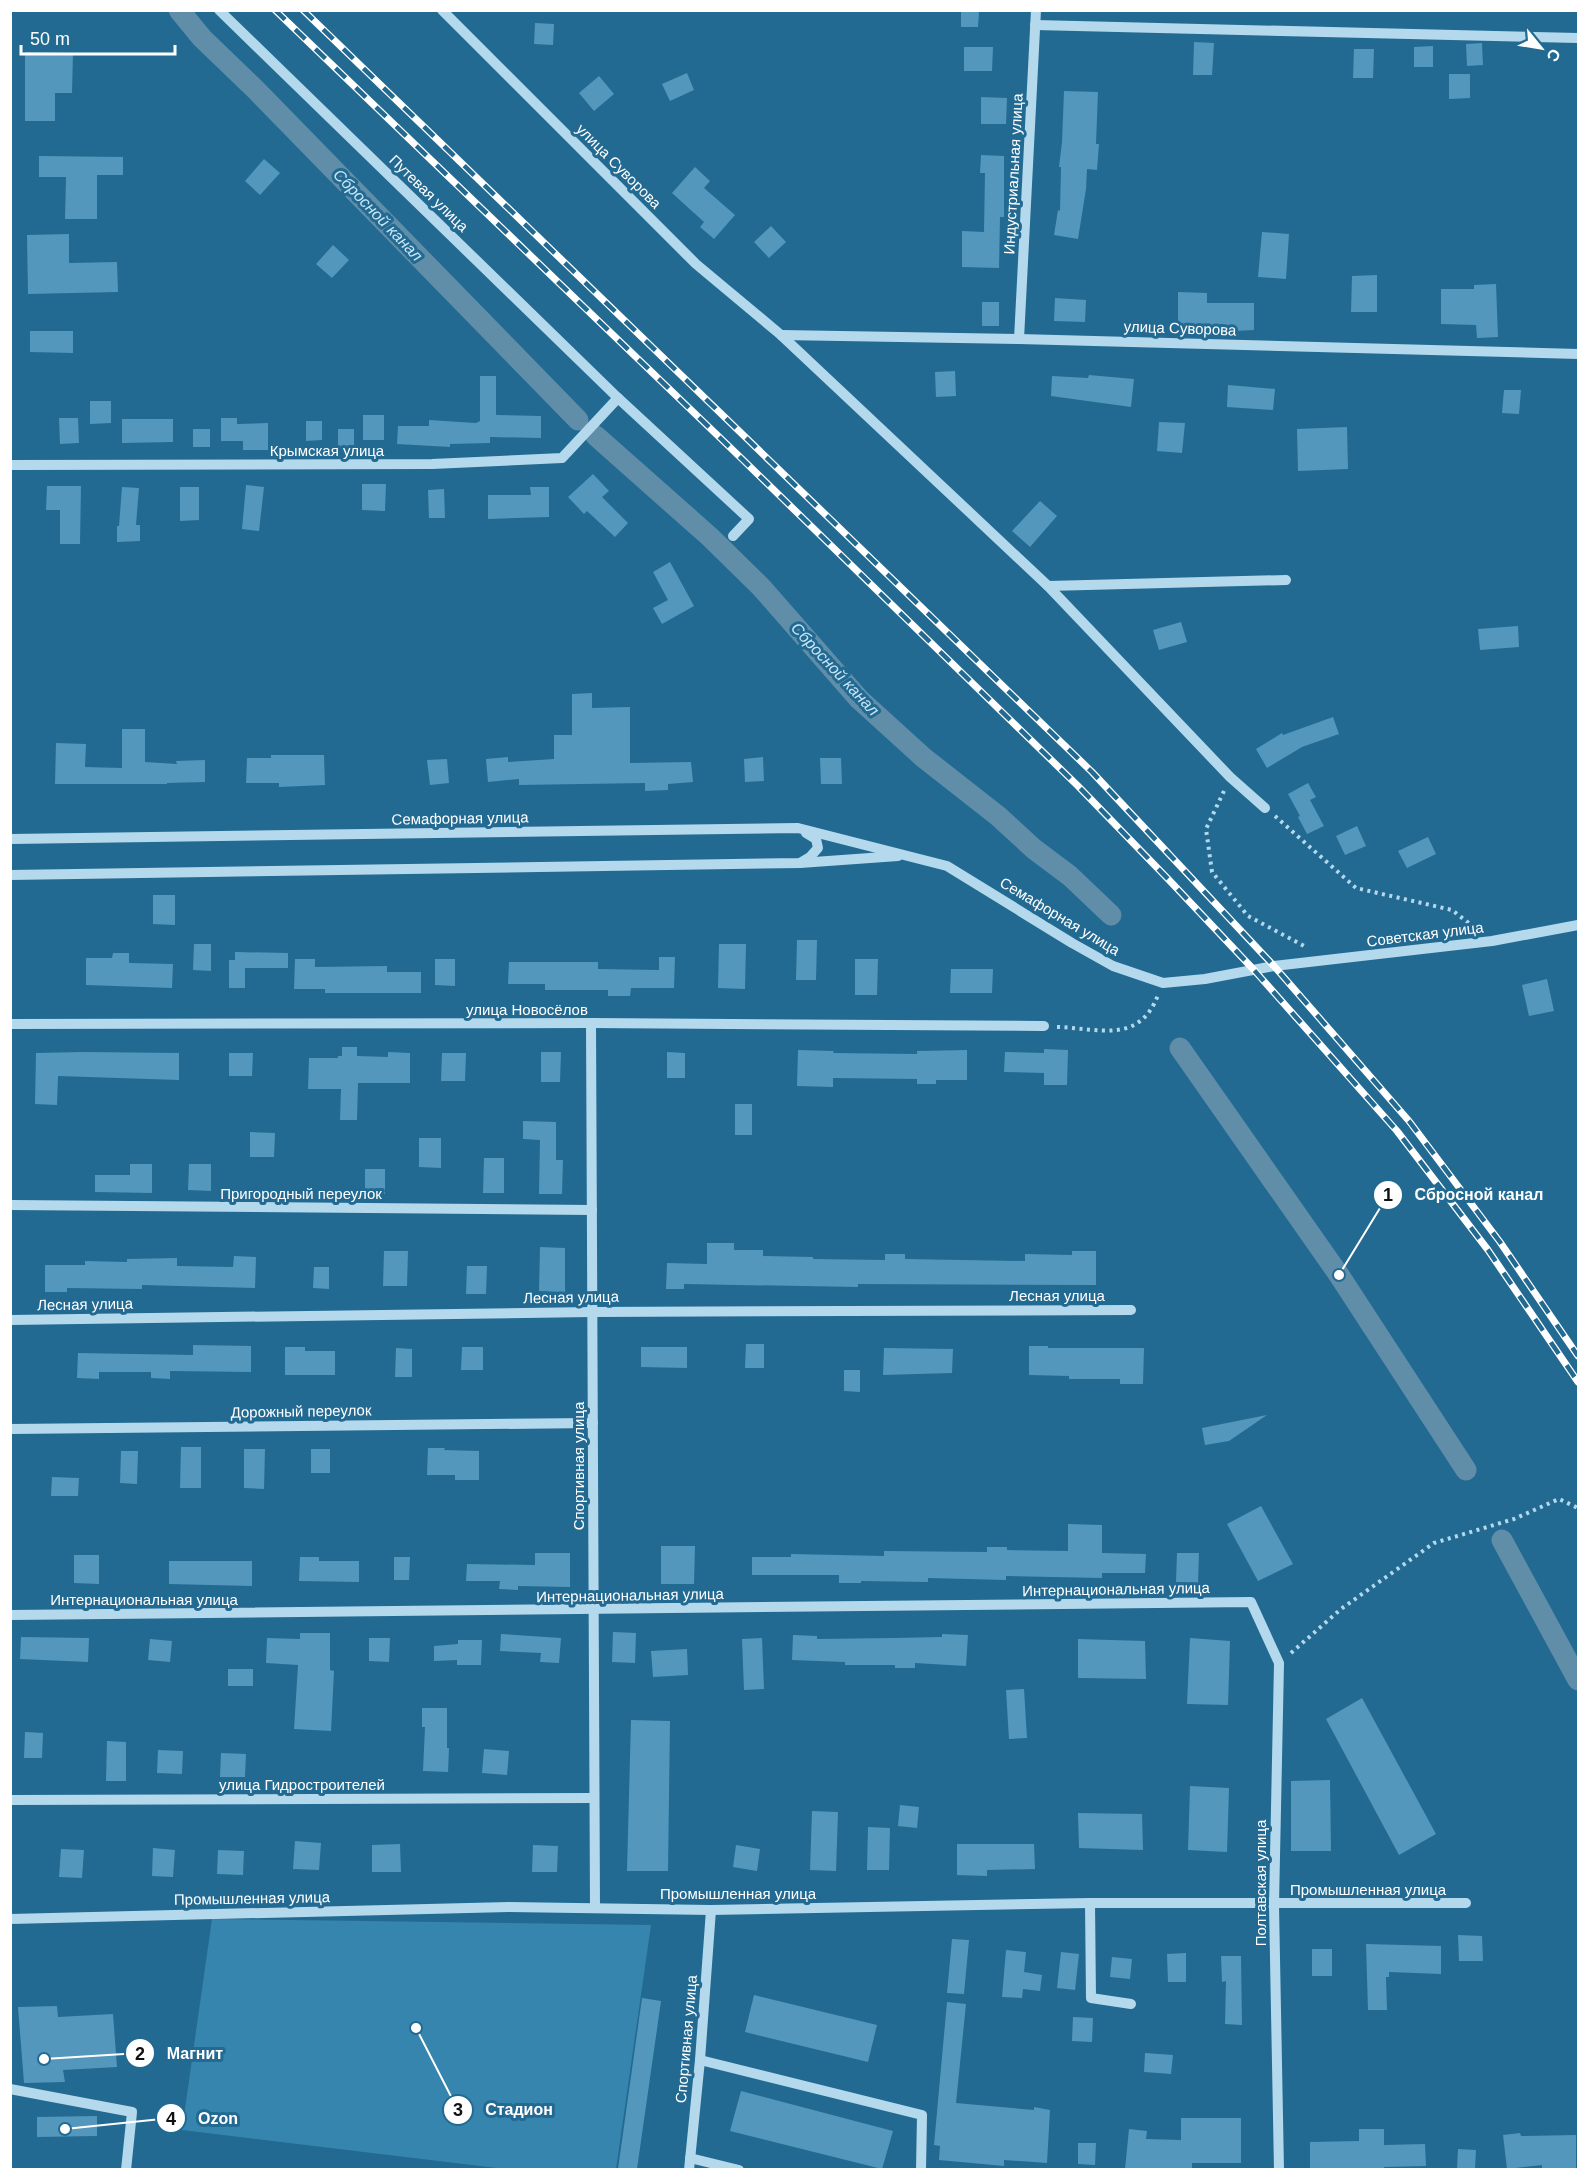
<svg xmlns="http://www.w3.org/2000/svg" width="1589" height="2180" font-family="Helvetica,sans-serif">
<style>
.green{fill:#3685af}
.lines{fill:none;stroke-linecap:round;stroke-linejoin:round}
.canal{stroke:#608ea9;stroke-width:21}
.building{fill:#5397bc}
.path{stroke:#b4d9ed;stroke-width:4;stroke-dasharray:3 4.5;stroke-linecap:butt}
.minor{stroke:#b4d9ed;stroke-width:10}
.rail-casing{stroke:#fff;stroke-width:7}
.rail{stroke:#226a92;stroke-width:4.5;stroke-dasharray:14;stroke-linecap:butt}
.labels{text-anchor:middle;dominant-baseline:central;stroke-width:6;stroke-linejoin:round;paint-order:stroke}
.street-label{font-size:15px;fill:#fff;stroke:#226a92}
.water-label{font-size:16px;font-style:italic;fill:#c9e6f6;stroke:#226a92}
.leader{fill:none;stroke:#fff;stroke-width:2}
.callout-dot{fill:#fff;stroke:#226a92;stroke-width:2}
.mark-label{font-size:18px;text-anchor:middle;font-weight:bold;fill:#111}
.callout-label{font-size:16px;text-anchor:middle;font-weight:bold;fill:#fff;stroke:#226a92;stroke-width:6;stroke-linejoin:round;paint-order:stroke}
</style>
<rect width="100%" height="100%" fill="#226a92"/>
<polygon class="green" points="212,1919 651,1925 616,2169 505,2169 182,2130"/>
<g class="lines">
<g class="canal">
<polyline points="179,10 202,38 256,90 578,420"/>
<polyline points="596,436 710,537 761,587 859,699 924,758 998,816 1034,849 1070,876 1111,915"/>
<polyline points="1180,1048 1339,1275 1466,1470"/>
<polyline points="1502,1540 1578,1680"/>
</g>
</g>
<g class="building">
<polygon points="961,11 979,12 978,27 961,27"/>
<polygon points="535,23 554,24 553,45 534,44"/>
<polygon points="1194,42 1214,43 1212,75 1193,75"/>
<polygon points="1482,43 1483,65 1467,66 1466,44"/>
<polygon points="1433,46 1433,67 1414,67 1414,47"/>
<polygon points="964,47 993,47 992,71 964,71"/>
<polygon points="1354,49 1374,49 1373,78 1353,78"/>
<polygon points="25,52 73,53 72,93 55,93 55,121 25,121"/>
<polygon points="687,73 694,90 670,101 662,84"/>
<polygon points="1449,74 1470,74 1470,98 1449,99"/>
<polygon points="599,76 614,94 594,111 579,93"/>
<polygon points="1064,91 1098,92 1096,144 1099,144 1097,170 1087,169 1086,189 1078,239 1054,235 1058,210 1060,211 1061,167 1059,167 1062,142"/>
<polygon points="981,97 1007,98 1006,124 981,124"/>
<polygon points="981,155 1004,156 1004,217 1000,217 999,268 962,267 962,231 984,232 985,173 980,173"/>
<polygon points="39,156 123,157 123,175 97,175 97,219 65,219 66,177 39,177"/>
<polygon points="264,159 280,173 260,195 245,181"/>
<polygon points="695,167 710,181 704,188 735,215 714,239 700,227 704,222 672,193"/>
<polygon points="771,226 786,242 769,258 754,242"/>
<polygon points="1262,232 1289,234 1286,279 1258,277"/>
<polygon points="69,234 69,263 117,262 118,292 28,294 27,235"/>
<polygon points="333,245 349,260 332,278 316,264"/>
<polygon points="1377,275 1377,312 1351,312 1352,276"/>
<polygon points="1496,284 1498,337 1477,338 1476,325 1441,324 1441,289 1474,289 1474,285"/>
<polygon points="1178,292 1207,293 1207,303 1254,303 1254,330 1178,334"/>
<polygon points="1055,298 1086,300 1085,322 1054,321"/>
<rect x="982" y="302" width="17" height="24"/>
<polygon points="30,331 73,331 73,353 30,352"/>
<polygon points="955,371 956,396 936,397 935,372"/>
<polygon points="1089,375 1134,379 1131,407 1051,396 1052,376 1088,378"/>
<polygon points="480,376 496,376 496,415 541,416 541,438 490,437 490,443 450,444 450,447 397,444 398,426 429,426 429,420 476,423 480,421"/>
<polygon points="1228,385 1275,389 1273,410 1227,407"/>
<polygon points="1504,390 1521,390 1519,414 1502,413"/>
<polygon points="90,401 111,401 111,423 90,424"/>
<rect x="363" y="415" width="21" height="25"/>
<polygon points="59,418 78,418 79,443 60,444"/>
<polygon points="221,418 237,418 237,424 268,423 268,450 243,450 243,441 221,441"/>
<polygon points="122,419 173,419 173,442 122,443"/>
<polygon points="306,421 322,421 322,440 306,441"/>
<polygon points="1159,422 1185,423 1182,453 1157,451"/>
<polygon points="1347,427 1348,469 1298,471 1297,429"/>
<rect x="193" y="429" width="17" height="18"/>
<rect x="338" y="429" width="16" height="17"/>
<polygon points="593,474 609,491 602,497 628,523 615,537 587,511 584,514 568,497"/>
<polygon points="362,484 386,484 385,511 362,510"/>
<polygon points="246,485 264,487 259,531 242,529"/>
<polygon points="47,486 81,486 80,544 60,544 60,510 46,510"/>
<polygon points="122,487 139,488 136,525 140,525 140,541 117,542 117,526 119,526"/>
<polygon points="180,487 199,487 199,520 180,521"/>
<polygon points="530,487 549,487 549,517 488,519 488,495 531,495"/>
<polygon points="444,489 445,518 429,518 428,490"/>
<polygon points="1040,501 1057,516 1030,547 1012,531"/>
<polygon points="670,562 694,606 662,624 653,608 668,600 653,572"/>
<polygon points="1181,622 1187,642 1159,650 1153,630"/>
<polygon points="1518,626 1519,647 1480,650 1478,629"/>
<polygon points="592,693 592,708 630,707 630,763 691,762 693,782 668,784 668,790 645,791 645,783 519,785 519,779 488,782 486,759 508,757 508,762 554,759 554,735 572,735 572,694"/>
<polygon points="1333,717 1339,734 1302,747 1267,768 1256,749 1282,733 1283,735"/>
<polygon points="122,729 145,729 145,762 177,764 176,761 205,760 205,782 167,783 167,784 55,784 56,743 86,744 85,767 122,768"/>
<polygon points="271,755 324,755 325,785 279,787 279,783 246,783 247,758 271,758"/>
<polygon points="763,757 764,781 745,782 744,759"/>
<polygon points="820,758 841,758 842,784 821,784"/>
<polygon points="447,759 449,783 430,785 427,760"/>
<polygon points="1308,783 1316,797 1310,800 1324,826 1307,834 1298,817 1300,816 1288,794"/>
<polygon points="1357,826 1366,846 1345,855 1336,836"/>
<polygon points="1428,837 1436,854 1407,868 1398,851"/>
<polygon points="153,895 175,895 175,925 153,924"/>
<polygon points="797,940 817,940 816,980 796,980"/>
<polygon points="194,944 211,944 211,971 193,970"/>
<polygon points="719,944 746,944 745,989 718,988"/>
<polygon points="235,952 288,953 288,968 245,968 245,988 229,988 229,960 235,960"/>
<polygon points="113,953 129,953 129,963 173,964 172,988 86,985 86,958 112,958"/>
<polygon points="659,957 675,957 674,988 631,988 630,996 608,996 608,990 545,990 545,984 508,984 509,962 598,962 598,969 659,970"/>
<polygon points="295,959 315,959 315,967 387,966 387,972 421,972 421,993 325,993 325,989 294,989"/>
<polygon points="435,959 455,959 455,986 435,985"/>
<polygon points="855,959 878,959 877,995 855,995"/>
<polygon points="951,969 993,969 992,993 950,993"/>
<polygon points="1547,979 1554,1011 1529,1016 1522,985"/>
<polygon points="342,1047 357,1047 357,1056 388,1057 388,1052 410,1053 410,1083 358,1083 357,1120 340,1120 341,1089 308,1089 309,1058 338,1058 338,1056 342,1056"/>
<polygon points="1044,1049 1068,1050 1067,1085 1044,1085 1044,1073 1004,1072 1005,1052 1044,1053"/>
<polygon points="798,1050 834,1051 833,1053 917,1054 917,1051 967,1050 967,1080 936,1080 936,1084 917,1084 917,1079 833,1078 833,1087 797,1086"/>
<polygon points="82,1052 179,1053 179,1080 58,1076 57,1105 35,1104 36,1053"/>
<polygon points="541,1052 561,1052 560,1082 541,1082"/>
<polygon points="667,1052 685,1053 685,1078 667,1078"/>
<polygon points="229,1053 253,1053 252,1076 229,1076"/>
<polygon points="442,1053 466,1053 465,1081 441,1081"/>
<rect x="735" y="1104" width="17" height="31"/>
<polygon points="523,1121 556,1122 556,1160 563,1160 562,1194 539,1194 540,1140 523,1139"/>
<polygon points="250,1132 275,1133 274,1157 250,1157"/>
<polygon points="419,1138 441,1138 441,1168 419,1167"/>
<polygon points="484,1158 504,1158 504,1193 483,1193"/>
<polygon points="130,1164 152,1164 152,1193 95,1192 95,1175 130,1175"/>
<polygon points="189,1164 211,1164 211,1191 188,1190"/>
<polygon points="365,1169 385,1169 385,1194 365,1193"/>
<polygon points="707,1243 734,1243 734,1250 763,1250 763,1256 813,1257 813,1259 885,1260 885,1254 905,1254 905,1259 1025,1261 1025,1254 1072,1255 1072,1251 1096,1251 1096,1285 858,1284 858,1287 684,1284 684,1289 666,1289 667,1263 707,1264"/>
<polygon points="540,1247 565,1248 565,1292 539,1291"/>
<polygon points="384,1251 408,1251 407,1286 383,1286"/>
<polygon points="234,1256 256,1257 255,1288 142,1285 142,1289 67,1288 67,1292 45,1292 45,1265 85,1265 85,1261 127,1262 127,1259 177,1258 177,1266 233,1267"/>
<polygon points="467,1266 487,1266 486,1294 466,1294"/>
<polygon points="314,1267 329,1267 329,1289 313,1288"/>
<polygon points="746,1344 764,1344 764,1368 745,1368"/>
<polygon points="193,1345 251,1346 251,1372 170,1371 170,1379 151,1378 151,1372 99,1372 99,1379 77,1378 78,1353 193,1355"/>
<polygon points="1029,1346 1048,1346 1048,1348 1144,1348 1143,1384 1120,1384 1120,1379 1069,1379 1069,1376 1029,1375"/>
<polygon points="285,1347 305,1347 305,1351 335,1351 335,1375 285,1375"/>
<polygon points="462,1347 483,1347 483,1370 461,1370"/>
<polygon points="641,1347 687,1347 687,1368 641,1367"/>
<polygon points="396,1348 412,1349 412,1377 395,1377"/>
<polygon points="884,1348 953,1349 952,1373 883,1375"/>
<polygon points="844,1370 860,1370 860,1392 844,1391"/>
<polygon points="1267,1415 1229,1441 1205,1445 1202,1428"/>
<polygon points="181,1447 201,1447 201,1488 180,1488"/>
<polygon points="428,1448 445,1448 444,1450 479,1451 479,1480 455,1480 455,1475 427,1475"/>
<polygon points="244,1449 265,1449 264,1489 244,1488"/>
<rect x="311" y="1449" width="19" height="24"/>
<polygon points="121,1451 138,1451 137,1484 120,1483"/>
<polygon points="52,1477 79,1478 78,1496 51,1496"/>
<polygon points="1261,1506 1293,1564 1258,1581 1227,1524"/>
<polygon points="1068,1524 1102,1525 1102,1553 1146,1554 1145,1573 1102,1573 1102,1578 1006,1576 1006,1580 928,1578 928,1582 861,1581 861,1583 839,1583 839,1575 752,1575 752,1557 791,1557 791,1554 884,1556 884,1551 987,1552 987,1547 1007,1547 1007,1550 1068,1551"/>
<polygon points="661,1546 695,1546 694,1584 661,1584"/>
<polygon points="535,1553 570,1553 570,1587 518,1586 518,1590 499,1589 500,1581 466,1581 467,1564 535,1565"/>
<polygon points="1177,1553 1199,1553 1198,1583 1176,1582"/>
<polygon points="74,1555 99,1555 99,1584 74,1583"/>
<polygon points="300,1557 319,1557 319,1561 359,1561 359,1582 299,1581"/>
<polygon points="394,1557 410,1557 409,1580 394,1580"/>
<polygon points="169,1561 252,1561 252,1586 169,1584"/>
<polygon points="613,1632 636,1633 635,1663 612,1662"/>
<polygon points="300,1633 330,1633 330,1670 334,1671 331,1731 294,1729 298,1665 266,1663 267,1638 300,1639"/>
<polygon points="501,1634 561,1638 559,1663 540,1662 541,1653 500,1651"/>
<polygon points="942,1634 968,1635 966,1666 915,1663 915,1668 895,1668 895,1665 845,1665 845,1662 792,1660 793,1635 817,1636 817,1639 894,1638 942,1637"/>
<polygon points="21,1637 89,1638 88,1662 20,1659"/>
<polygon points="369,1638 390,1638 389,1662 369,1661"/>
<polygon points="762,1638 764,1689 744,1690 742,1639"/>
<polygon points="1190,1638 1230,1641 1228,1705 1187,1704"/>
<polygon points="150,1639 172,1641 170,1662 148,1660"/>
<polygon points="1078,1639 1145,1641 1146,1679 1078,1678"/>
<polygon points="458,1640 482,1640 481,1665 457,1665 457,1660 434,1661 434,1646 458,1644"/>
<polygon points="687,1649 688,1675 653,1677 651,1651"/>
<rect x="228" y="1669" width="25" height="17"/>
<polygon points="1024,1689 1027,1738 1009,1739 1006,1690"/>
<polygon points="1362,1698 1436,1834 1399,1855 1326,1719"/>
<polygon points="422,1708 447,1708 447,1748 449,1748 448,1772 423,1771 425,1727 422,1727"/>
<polygon points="631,1720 670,1721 668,1871 627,1871"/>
<polygon points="25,1732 43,1733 42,1758 24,1758"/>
<polygon points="107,1741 126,1742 126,1781 106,1781"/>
<polygon points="484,1749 509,1751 507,1775 482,1773"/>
<polygon points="158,1750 183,1751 182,1774 157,1773"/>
<polygon points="221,1753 246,1754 245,1777 220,1777"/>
<polygon points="1330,1780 1331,1851 1291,1851 1291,1781"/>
<polygon points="1190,1786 1229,1788 1227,1852 1188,1850"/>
<polygon points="900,1805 919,1807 917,1828 898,1826"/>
<polygon points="812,1811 838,1812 836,1871 810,1870"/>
<polygon points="1078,1813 1142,1814 1143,1850 1079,1848"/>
<polygon points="868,1827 890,1828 889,1870 867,1870"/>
<polygon points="295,1841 321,1843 319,1870 293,1869"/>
<polygon points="400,1844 401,1872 372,1872 372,1845"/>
<polygon points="957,1844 1034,1844 1035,1869 987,1870 987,1876 957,1875"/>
<polygon points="533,1845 558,1846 557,1872 532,1872"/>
<polygon points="736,1845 760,1849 757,1871 733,1867"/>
<polygon points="153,1848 175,1850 173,1877 152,1876"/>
<polygon points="61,1849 84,1850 82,1878 59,1877"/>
<polygon points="218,1850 244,1851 243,1875 217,1874"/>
<polygon points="1458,1935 1482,1936 1483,1961 1459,1961"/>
<polygon points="952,1939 969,1940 964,1994 947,1993"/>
<polygon points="1366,1944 1441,1946 1441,1974 1389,1972 1389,1977 1386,1977 1387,2010 1368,2010"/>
<rect x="1312" y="1949" width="20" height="27"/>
<polygon points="1006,1950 1026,1952 1024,1972 1042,1975 1040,1991 1023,1989 1022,1998 1002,1997"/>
<polygon points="1061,1952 1079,1954 1075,1990 1057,1988"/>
<polygon points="1186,1953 1186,1982 1168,1982 1167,1954"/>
<polygon points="1221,1956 1241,1956 1242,2025 1225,2024 1226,1981 1222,1982"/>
<polygon points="1112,1957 1132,1959 1130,1979 1110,1977"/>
<polygon points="754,1995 877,2025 868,2062 745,2032"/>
<polygon points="642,1998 661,2001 637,2169 618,2169"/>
<polygon points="947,2002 966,2004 956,2103 1034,2110 1034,2107 1050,2110 1047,2163 1004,2160 1004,2166 939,2160 940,2146 934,2145"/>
<polygon points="57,2006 58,2017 113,2014 117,2067 63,2070 65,2082 24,2083 18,2007"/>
<polygon points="1073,2017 1093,2018 1092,2042 1072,2041"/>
<polygon points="1145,2053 1173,2055 1171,2074 1144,2072"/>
<polygon points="741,2091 893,2131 882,2169 730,2131"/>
<polygon points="97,2116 97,2136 37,2137 37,2117"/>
<polygon points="1181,2118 1241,2118 1241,2163 1192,2163 1192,2169 1125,2169 1129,2129 1147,2131 1146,2139 1181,2140"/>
<polygon points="1359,2129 1384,2129 1384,2145 1425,2144 1426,2166 1384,2167 1384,2169 1310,2169 1310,2142 1359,2141"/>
<polygon points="1520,2133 1521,2136 1576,2135 1576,2169 1542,2169 1542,2165 1507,2169 1503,2135"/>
<polygon points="1078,2143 1096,2143 1095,2165 1078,2164"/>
<polygon points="1458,2149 1476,2150 1475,2169 1457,2169"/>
</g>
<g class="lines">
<g class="path">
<polyline points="1224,791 1206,829 1212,872 1248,916 1306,947"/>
<polyline points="1275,816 1356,888 1452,910 1475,928"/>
<path d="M 1057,1027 C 1098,1028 1139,1045 1158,995"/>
<polyline points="1291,1653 1341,1609 1434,1543 1514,1519 1559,1499 1578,1508"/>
</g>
<g class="minor">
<polyline points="219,10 618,398 749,519 733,536"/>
<polyline points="442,10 696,264 781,335 1048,586 1230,777 1265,808"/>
<polyline points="1035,25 1578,38"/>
<polyline points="781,335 1019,339 1578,354"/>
<polyline points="1019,339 1036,10"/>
<polyline points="10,465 432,464 562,458 618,398"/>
<polyline points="1048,586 1286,580"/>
<polyline points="10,839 798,828 947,866 1072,943 1113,966 1163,983 1205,979 1274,966 1492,941 1578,925"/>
<polyline points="800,863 810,857 818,848 816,839 806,833"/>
<polyline points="10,875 800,863 898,856"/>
<polyline points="591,1023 595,1908"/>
<polyline points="10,1024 591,1023 1044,1026"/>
<polyline points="10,1205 592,1210"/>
<polyline points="10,1320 592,1312 1131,1310"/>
<polyline points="10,1429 593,1423"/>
<polyline points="10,1615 1251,1602 1279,1663 1274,1905 1279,2170"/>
<polyline points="10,1800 594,1798"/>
<polyline points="1090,1903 1091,1998 1131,2004"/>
<polyline points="10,1919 509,1907 711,1910 1090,1903 1466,1903"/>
<polyline points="700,2060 922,2115 921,2170"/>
<polyline points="10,2089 132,2112 126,2170"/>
<polyline points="690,2158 739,2170"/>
<polyline points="689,2170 700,2060 711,1910"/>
</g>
<g class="rail-casing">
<g id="rail">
<polyline points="275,10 739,456 1078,786 1169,880 1254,970 1397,1131 1488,1250 1578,1382"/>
<polyline points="303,10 1092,772 1274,966 1409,1121 1500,1242 1578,1356"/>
</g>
</g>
<use href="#rail" class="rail"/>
</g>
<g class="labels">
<g class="street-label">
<text transform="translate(619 166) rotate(45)">улица Суворова</text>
<text transform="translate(1013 174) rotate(-87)">Индустриальная улица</text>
<text transform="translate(429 193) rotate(44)">Путевая улица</text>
<text transform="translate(1180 328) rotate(2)">улица Суворова</text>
<text x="327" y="450">Крымская улица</text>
<text transform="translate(460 818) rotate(-1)">Семафорная улица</text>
<text transform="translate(1060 916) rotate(31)">Семафорная улица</text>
<text transform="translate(1425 934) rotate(-7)">Советская улица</text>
<text x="527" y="1009">улица Новосёлов</text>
<text x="301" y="1193">Пригородный переулок</text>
<text x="1057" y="1295">Лесная улица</text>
<text transform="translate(571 1297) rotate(-1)">Лесная улица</text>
<text transform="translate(85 1304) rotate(-1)">Лесная улица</text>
<text transform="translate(301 1411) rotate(-1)">Дорожный переулок</text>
<text transform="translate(578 1466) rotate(-90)">Спортивная улица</text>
<text transform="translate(1116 1589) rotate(-1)">Интернациональная улица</text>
<text transform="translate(630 1595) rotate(-1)">Интернациональная улица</text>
<text x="144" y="1599">Интернациональная улица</text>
<text x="302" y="1784">улица Гидростроителей</text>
<text transform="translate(1260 1883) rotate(-90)">Полтавская улица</text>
<text x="1368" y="1889">Промышленная улица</text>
<text x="738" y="1893">Промышленная улица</text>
<text transform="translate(252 1898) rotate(-1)">Промышленная улица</text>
<text transform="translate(686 2039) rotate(-85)">Спортивная улица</text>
</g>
<g class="water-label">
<text transform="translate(378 215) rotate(46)">Сбросной канал</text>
<text transform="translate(835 669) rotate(47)">Сбросной канал</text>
</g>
</g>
<path class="leader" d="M1339 1275L1388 1195M44 2059L140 2053M416 2028L458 2110M65 2129L171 2118"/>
<g class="callout-dot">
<circle cx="1339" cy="1275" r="6"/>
<circle cx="44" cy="2059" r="6"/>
<circle cx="416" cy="2028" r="6"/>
<circle cx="65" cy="2129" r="6"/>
<circle cx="1388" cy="1195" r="15"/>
<circle cx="140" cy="2053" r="15"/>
<circle cx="458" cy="2110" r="15"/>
<circle cx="171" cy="2118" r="15"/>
</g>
<g class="mark-label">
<text x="1388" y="1201">1</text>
<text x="140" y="2060">2</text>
<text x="458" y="2116">3</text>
<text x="171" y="2125">4</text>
</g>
<g class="callout-label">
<text x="1479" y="1200">Сбросной канал</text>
<text x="195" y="2059">Магнит</text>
<text x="519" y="2115">Стадион</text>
<text x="218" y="2124">Ozon</text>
</g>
<rect width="1589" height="2180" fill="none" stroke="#ffffff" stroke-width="24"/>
<g transform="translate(1541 48) rotate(120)" stroke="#226a92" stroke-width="4.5" paint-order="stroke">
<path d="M0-4.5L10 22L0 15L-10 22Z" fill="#ffffff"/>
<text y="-9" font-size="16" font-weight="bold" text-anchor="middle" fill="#ffffff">С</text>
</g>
<path d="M21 45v9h154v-9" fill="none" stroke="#ffffff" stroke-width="3"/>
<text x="30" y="45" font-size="18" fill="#ffffff" stroke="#226a92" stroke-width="4.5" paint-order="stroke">50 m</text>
</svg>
